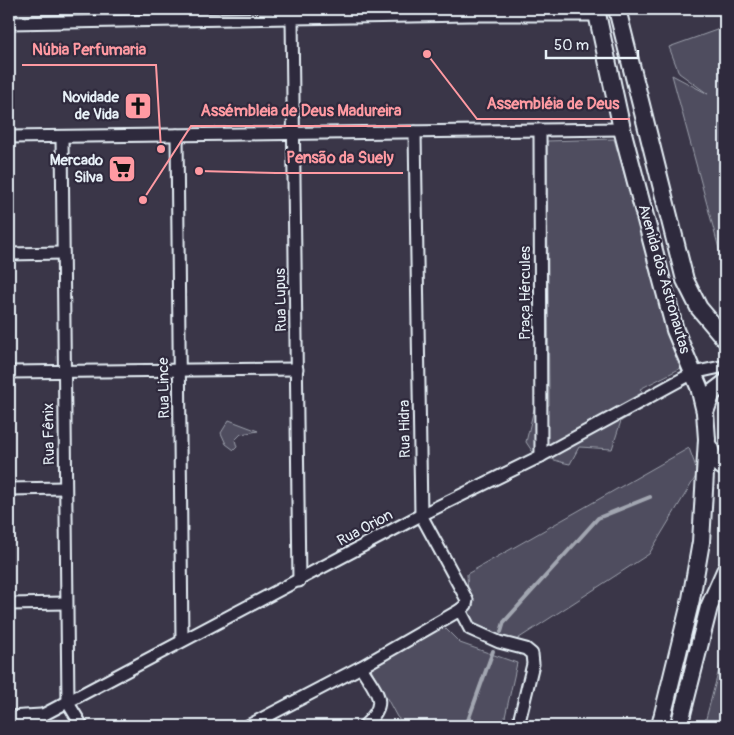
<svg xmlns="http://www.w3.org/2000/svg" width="734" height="735" font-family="Pangolin,sans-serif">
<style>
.green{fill:#504e5f;stroke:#9ca0ac}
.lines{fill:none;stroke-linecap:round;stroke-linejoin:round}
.stream{stroke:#a2a6b1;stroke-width:4}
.street-casing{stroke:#e8f1f8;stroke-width:15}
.secondary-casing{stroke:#e8f1f8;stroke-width:20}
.street{stroke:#2f2a3d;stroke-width:11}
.secondary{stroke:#2f2a3d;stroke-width:16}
.labels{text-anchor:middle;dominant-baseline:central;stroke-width:4.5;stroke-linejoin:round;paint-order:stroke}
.poi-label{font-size:15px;font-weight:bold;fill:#e8f1f8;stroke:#2f2a3d;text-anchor:end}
.street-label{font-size:15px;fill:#e8f1f8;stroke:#2f2a3d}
.leader{fill:none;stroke:#ff9aa2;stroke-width:2}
.callout-dot{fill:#ff9aa2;stroke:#2f2a3d;stroke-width:2}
.callout-label{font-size:16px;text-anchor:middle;font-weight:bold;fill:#ff9aa2;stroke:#2f2a3d;stroke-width:4.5;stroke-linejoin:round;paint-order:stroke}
</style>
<rect width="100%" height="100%" fill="#3a3648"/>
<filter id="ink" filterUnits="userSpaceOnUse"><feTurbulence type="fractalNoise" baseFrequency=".02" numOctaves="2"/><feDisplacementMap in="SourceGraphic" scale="10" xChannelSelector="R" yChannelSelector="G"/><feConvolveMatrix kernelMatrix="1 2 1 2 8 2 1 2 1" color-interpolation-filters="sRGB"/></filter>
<g filter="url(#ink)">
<g class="green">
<polygon points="725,27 725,271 672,75 708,94 679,73 669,47"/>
<path d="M 614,139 L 676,352 L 683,367 L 640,389 L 653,403 L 621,421 L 612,449 L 579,447 L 570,464 C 557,462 548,456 536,457 L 526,442 L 534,409 L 549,405 L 547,141 Z"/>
<polygon points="229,420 258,431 241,434 235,440 237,447 234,450 226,444 221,433"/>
<polygon points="689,448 698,473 649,554 513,642 469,621 467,574"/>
<polygon points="442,625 460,643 517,663 503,726 407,726 397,717 370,667"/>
<polygon points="725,647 725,726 704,726"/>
</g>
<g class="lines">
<g class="stream">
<polyline points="501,632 504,622 598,518 650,497"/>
<polyline points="466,726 493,651"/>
</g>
<g class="street-casing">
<g id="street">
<polyline points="292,18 299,581"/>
<polyline points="9,23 469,15 598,15"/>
<polyline points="540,130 541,456"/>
<polyline points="415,132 421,515 467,600 466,605 460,610 470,629 499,642 526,649 532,654 533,664 518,726"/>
<polyline points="177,135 182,640"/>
<polyline points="9,137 622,129"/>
<polyline points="62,137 68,703 82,726"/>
<polyline points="9,254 63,253"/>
<polyline points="9,372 297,369"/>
<polyline points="9,489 65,488"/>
<polyline points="9,604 66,603"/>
<path d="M 361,667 C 377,694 390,702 364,726"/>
<polyline points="9,717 41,715"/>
<polyline points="22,726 421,515 541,456 693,373 725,366"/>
<polyline points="248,726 361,667 460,610"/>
</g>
</g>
<g class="secondary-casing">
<g id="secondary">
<polyline points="596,9 622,129 675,330 699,387 705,412 707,439 701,542 691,599 660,726"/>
<polyline points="617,9 685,280 699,308 725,339"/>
<polyline points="705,412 712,393 725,383"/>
<polyline points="709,447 715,462 725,468"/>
<polyline points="679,726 709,607 725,571"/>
</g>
</g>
<use href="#street" class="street"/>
<use href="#secondary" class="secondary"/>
</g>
</g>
<defs>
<g id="church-square" transform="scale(1.4375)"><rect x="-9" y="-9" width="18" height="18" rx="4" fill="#ff9aa2" stroke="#2f2a3d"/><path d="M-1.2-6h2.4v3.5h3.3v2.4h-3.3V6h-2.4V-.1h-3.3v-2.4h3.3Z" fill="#111"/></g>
<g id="supermarket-square" transform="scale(1.4375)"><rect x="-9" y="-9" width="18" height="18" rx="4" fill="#ff9aa2" stroke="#2f2a3d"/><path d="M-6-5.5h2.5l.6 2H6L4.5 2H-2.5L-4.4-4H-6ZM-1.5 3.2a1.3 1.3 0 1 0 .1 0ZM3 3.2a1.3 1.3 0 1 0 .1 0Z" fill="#111"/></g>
</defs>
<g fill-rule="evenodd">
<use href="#church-square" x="138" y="106"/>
<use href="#supermarket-square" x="122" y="169"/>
</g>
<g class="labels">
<g class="poi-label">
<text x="119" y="97">Novidade<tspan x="119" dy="17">de Vida</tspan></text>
<text x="103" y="160">Mercado<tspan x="103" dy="17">Silva</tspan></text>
</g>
<g class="street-label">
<text transform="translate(664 279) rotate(74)">Avenida dos Astronautas</text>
<text transform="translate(525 293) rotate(-90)">Praça Hércules</text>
<text transform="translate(281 300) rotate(-91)">Rua Lupus</text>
<text transform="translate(164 388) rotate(-91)">Rua Lince</text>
<text transform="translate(405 429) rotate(-91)">Rua Hidra</text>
<text transform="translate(49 434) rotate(-91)">Rua Fênix</text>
<text transform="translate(365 528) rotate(-28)">Rua Orion</text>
</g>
</g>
<path class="leader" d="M161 149L156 65H22M427 54L477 119H630M143 200L191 126H411M199 171L276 173H403"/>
<g class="callout-dot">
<circle cx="161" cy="149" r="5"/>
<circle cx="427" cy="54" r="5"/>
<circle cx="143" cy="200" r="5"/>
<circle cx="199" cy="171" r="5"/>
</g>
<g class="callout-label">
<text x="89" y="55">Núbia Perfumaria</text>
<text x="553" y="109">Assembléia de Deus</text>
<text x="301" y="116">Assémbleia de Deus Madureira</text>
<text x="340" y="163">Pensão da Suely</text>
</g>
<rect width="734" height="735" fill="none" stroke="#2f2a3d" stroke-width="30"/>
<rect x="15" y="15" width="704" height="705" fill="none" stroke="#e8f1f8" stroke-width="2" filter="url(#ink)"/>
<path d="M546 50v8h92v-8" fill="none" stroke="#e8f1f8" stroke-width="2.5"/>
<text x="554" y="50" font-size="15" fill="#e8f1f8" stroke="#2f2a3d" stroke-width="4" paint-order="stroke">50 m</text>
</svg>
